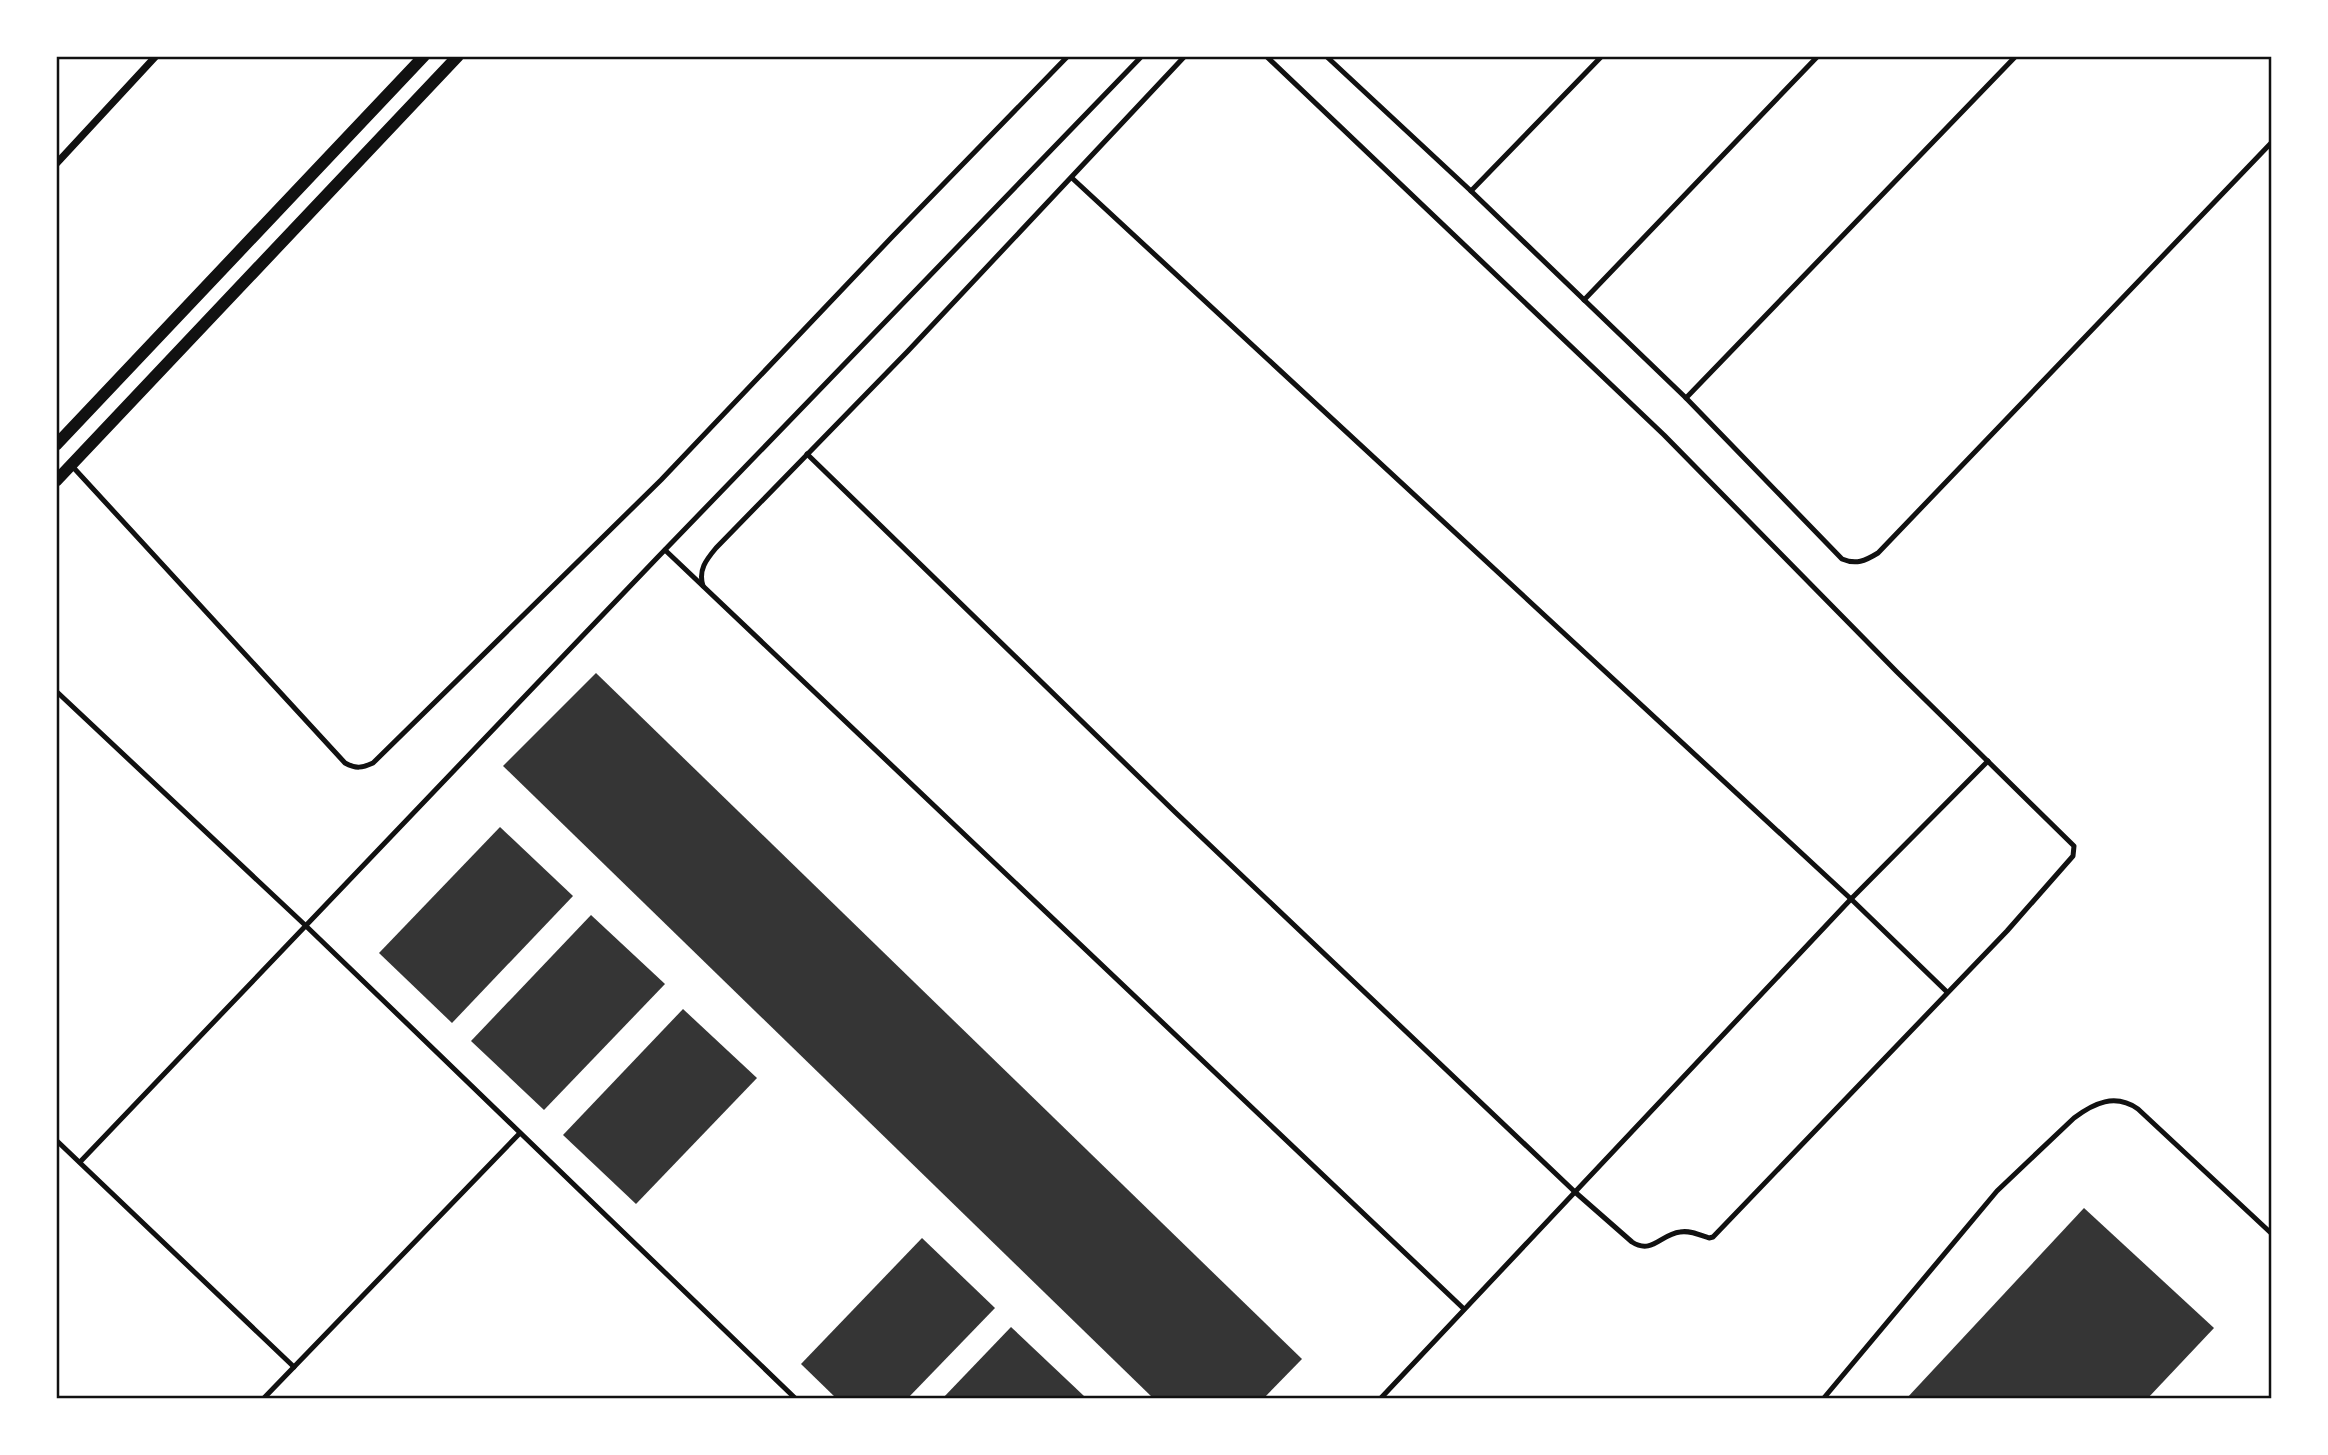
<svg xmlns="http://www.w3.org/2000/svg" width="2328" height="1455" font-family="Quicksand,sans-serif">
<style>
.building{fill:#353535}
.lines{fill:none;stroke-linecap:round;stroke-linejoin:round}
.service{stroke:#111;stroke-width:5}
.minor{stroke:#111;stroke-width:7}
.tertiary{stroke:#111;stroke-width:12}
.neatline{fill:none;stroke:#111;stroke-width:2.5}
</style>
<rect width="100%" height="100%" fill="#fff"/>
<g class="building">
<polygon points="596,673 1302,1359 1263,1399 1154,1399 503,766"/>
<polygon points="500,827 573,896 452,1023 379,953"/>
<polygon points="591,915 665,984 544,1110 471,1041"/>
<polygon points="683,1009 757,1078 636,1204 563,1135"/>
<polygon points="2084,1208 2214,1328 2147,1399 1906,1399"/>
<polygon points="922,1238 995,1308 907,1399 837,1399 801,1364"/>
<polygon points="1011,1327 1084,1396 1081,1399 942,1399"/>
</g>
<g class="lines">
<g class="service">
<path d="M 1326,56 L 1471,191 L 1686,398 L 1842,559 C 1856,565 1865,561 1878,553 L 2272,142"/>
<polyline points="1072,178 1851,899 1947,992"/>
<polyline points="1471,191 1602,56"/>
<polyline points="1584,300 1818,56"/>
<polyline points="1686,398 2016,56"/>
<path d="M 807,454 L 1175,812 L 1575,1192 L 1632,1242 C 1652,1255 1661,1234 1680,1232 C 1690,1230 1700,1235 1709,1238 L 1713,1237 L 2007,931 L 2073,856 L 2074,846 L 1897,672 L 1664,435 L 1266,56"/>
<path d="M 72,466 L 345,763 C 356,769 362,768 373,763 L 661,480 L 892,237 L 1068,56"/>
<polyline points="665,550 1464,1309"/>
<path d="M 703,586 C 698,570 706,560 716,548 L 908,351 L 1185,56"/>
<polyline points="56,691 305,925 796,1399"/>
<polyline points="56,1140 294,1367"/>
<polyline points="80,1162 657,558 1142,56"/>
<polyline points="263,1399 520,1133"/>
<polyline points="1380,1399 1851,899 1988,761"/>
<path d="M 1823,1399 L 1997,1191 L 2074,1118 C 2094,1103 2115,1093 2138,1109 L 2272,1234"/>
</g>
<polyline class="minor" points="56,164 156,56"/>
<g class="tertiary">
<polyline points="56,445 424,56"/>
<polyline points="56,481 458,56"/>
</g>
</g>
<rect width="2328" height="1455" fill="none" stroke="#ffffff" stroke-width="116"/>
<rect x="58" y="58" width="2212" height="1339" class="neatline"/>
</svg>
